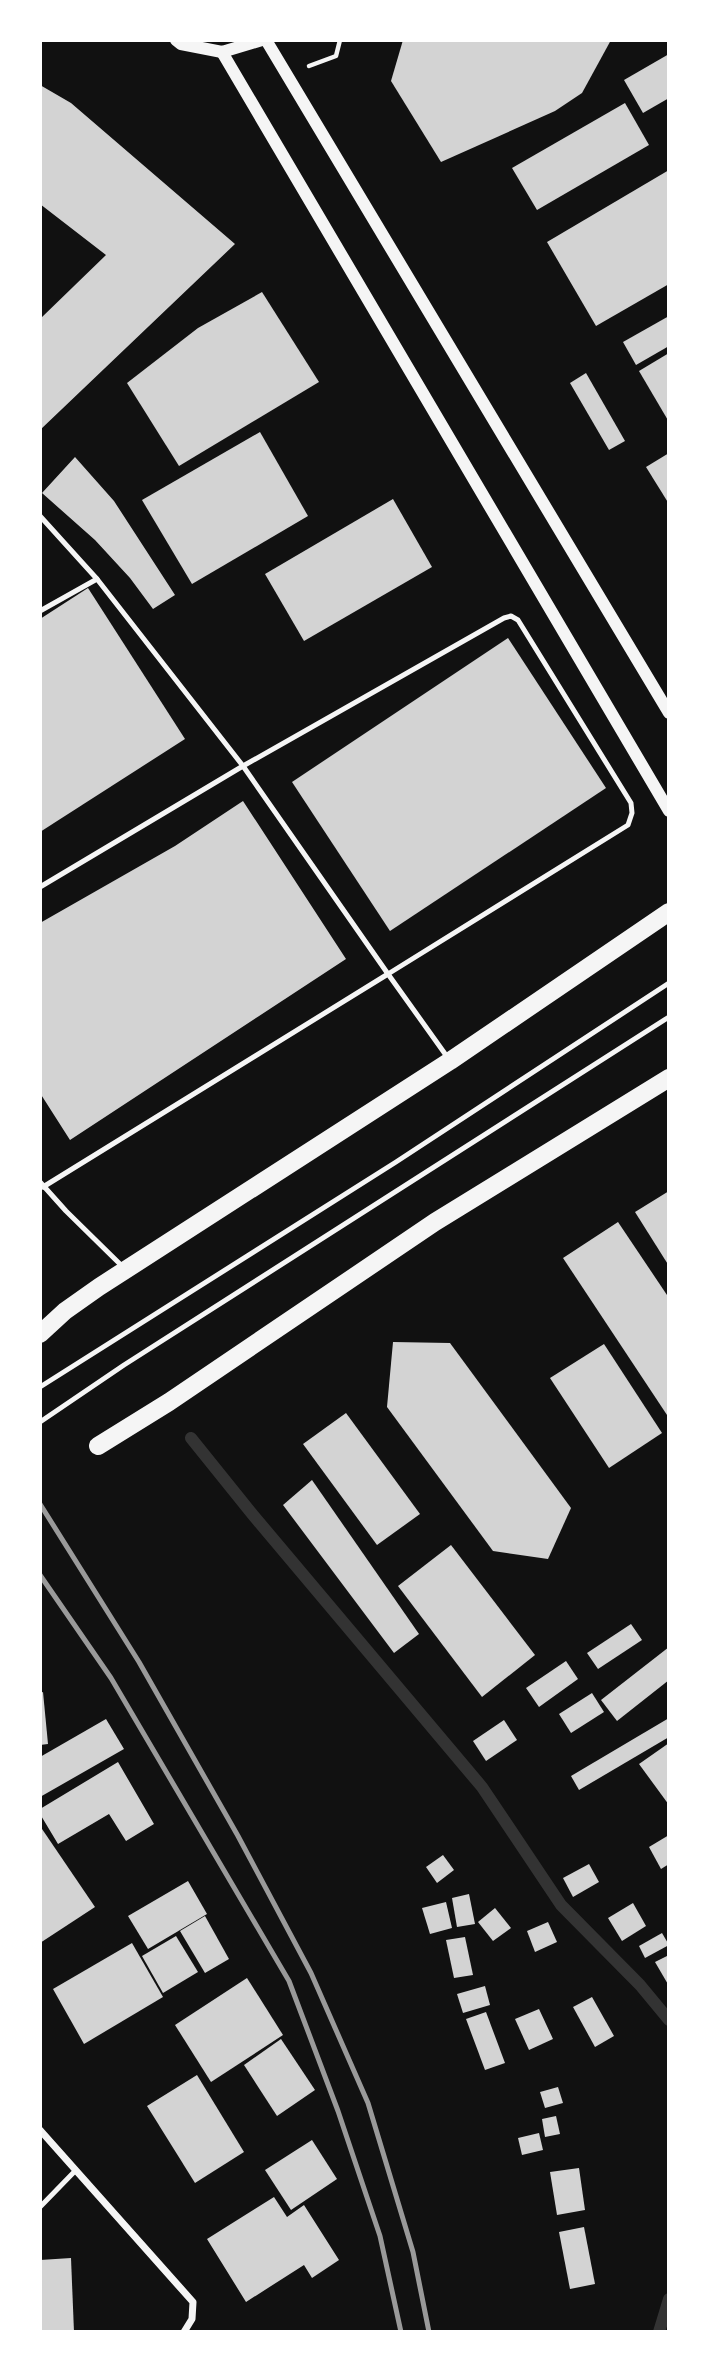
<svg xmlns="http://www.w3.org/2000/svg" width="709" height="2372" font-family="'Nunito Sans',sans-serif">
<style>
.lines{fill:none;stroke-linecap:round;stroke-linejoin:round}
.stream{stroke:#333;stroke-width:12}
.building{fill:#d3d3d3}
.path{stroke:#f5f5f5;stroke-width:4.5}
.service{stroke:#f5f5f5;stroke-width:5}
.minor{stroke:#f5f5f5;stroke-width:7}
.tertiary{stroke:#f5f5f5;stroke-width:12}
.primary{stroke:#f5f5f5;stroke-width:18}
.rail{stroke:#9a9a9a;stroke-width:5}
</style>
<rect width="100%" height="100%" fill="#111"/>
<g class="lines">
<g class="stream">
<polyline points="191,1438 253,1515 482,1787 561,1905 640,1985 669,2020"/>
<polyline points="659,2332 669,2299"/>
</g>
</g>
<g class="building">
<polygon points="403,40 611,40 582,93 555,111 441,162 391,81"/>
<polygon points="669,54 669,98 643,113 624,80"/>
<polygon points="40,85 71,103 235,244 40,430 40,319 106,255 40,204"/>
<polygon points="625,103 649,145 537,210 512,168"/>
<polygon points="669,170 669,284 596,326 547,242"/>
<polygon points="262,292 319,382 179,466 127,383 198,328"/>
<polygon points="669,316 669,346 636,365 623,342"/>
<polygon points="669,353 669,422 639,371"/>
<polygon points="586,373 625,441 609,450 570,383"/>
<polygon points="260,432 308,516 192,584 142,500"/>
<polygon points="669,453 669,504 646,467"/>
<polygon points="75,457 114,501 175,595 153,609 130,578 95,540 42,493"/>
<polygon points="393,499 432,567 304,641 265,574"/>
<polygon points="88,588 185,739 40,832 40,619"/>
<polygon points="508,638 606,788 390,931 292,782"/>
<polygon points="243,801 346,959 70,1140 40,1093 40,923 175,846"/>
<polygon points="669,1191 669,1266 635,1212"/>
<polygon points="618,1222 669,1298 669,1418 563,1258"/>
<polygon points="393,1342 450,1343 571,1508 548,1559 493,1551 387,1407"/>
<polygon points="604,1344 662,1433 609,1468 550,1378"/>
<polygon points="346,1413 420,1514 377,1545 303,1444"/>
<polygon points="312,1480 419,1634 394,1653 283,1505"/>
<polygon points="451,1545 535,1655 482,1697 398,1586"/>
<polygon points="631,1624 642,1640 598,1669 587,1653"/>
<polygon points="669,1647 669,1680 617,1721 601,1700"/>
<polygon points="566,1661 578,1679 539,1707 526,1688"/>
<polygon points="43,1692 48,1744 40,1745 40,1693"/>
<polygon points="592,1693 604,1712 571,1733 559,1714"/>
<polygon points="669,1718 669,1737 579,1790 571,1776"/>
<polygon points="106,1719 124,1749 40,1797 40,1757"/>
<polygon points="504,1720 517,1740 486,1761 473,1741"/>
<polygon points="669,1743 669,1805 639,1764"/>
<polygon points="118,1762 154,1824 126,1841 109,1814 58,1844 40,1814 40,1809"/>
<polygon points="40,1826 95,1907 40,1943"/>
<polygon points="669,1835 669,1864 661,1869 649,1847"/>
<polygon points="443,1855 454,1870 437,1883 426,1867"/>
<polygon points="589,1864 599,1882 573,1897 563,1878"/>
<polygon points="188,1881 207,1914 148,1949 128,1916"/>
<polygon points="469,1894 475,1924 457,1927 452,1898"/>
<polygon points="446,1902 452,1928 430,1934 422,1908"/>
<polygon points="633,1903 646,1926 622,1941 608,1918"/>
<polygon points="495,1908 511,1928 493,1941 478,1922"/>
<polygon points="205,1916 229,1959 205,1973 180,1931"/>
<polygon points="548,1922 557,1942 535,1952 527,1931"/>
<polygon points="662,1933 669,1945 645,1958 639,1946"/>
<polygon points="176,1936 198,1972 163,1993 142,1956"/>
<polygon points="465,1937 473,1975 454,1978 446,1940"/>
<polygon points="132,1943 163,1997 84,2044 53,1989"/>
<polygon points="669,1955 669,1986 655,1962"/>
<polygon points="247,1978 283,2035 211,2082 175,2025"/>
<polygon points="485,1986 490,2005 463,2013 457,1994"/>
<polygon points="592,1997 614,2036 595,2047 573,2007"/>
<polygon points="539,2009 553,2039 529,2050 515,2019"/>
<polygon points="486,2012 505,2063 485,2070 466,2019"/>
<polygon points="281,2039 315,2090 277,2116 244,2065"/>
<polygon points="197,2075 244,2152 195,2183 147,2106"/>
<polygon points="558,2087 563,2103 545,2108 540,2092"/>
<polygon points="556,2116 560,2134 545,2137 542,2119"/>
<polygon points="539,2133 543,2150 522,2155 518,2138"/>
<polygon points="312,2140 337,2179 291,2210 265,2170"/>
<polygon points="579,2168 585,2210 557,2215 550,2172"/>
<polygon points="274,2197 287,2217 304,2205 339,2260 312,2278 304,2265 246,2302 207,2239"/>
<polygon points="584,2227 595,2284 570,2289 559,2232"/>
<polygon points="71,2258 74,2332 40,2332 40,2260"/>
</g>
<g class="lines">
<polyline class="path" points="309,66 336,56 340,40"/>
<g class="service">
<polyline points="40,516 97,579 243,766 40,887"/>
<polyline points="40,611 97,579"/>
<polygon points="511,616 518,620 631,803 632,813 628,825 388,974 243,766 504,618"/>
<polyline points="40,1182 66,1211 123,1267"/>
<polyline points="43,1187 388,974 448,1058"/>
<polyline points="40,1387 396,1162 669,983"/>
<polyline points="40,1422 124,1365 669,1017"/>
<polyline points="40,2207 76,2170"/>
</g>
<polyline class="minor" points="40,2130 193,2302 192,2319 184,2332"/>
<g class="tertiary">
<polyline points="176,40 181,44 222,52 262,40"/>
<polyline points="266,40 669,713"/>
<polyline points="222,52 669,811"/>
</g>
<g class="primary">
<polyline points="40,1334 65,1311 99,1287 450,1061 669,912"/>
<polyline points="98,1446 169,1402 435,1222 669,1078"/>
</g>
<g class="rail">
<polyline points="40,1504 139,1662 238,1836 311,1973 368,2103 413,2252 429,2332"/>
<polyline points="40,1575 111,1678 289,1981 338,2111 380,2236 401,2332"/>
</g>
</g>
<rect width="709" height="2372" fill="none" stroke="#ffffff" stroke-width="84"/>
</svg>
